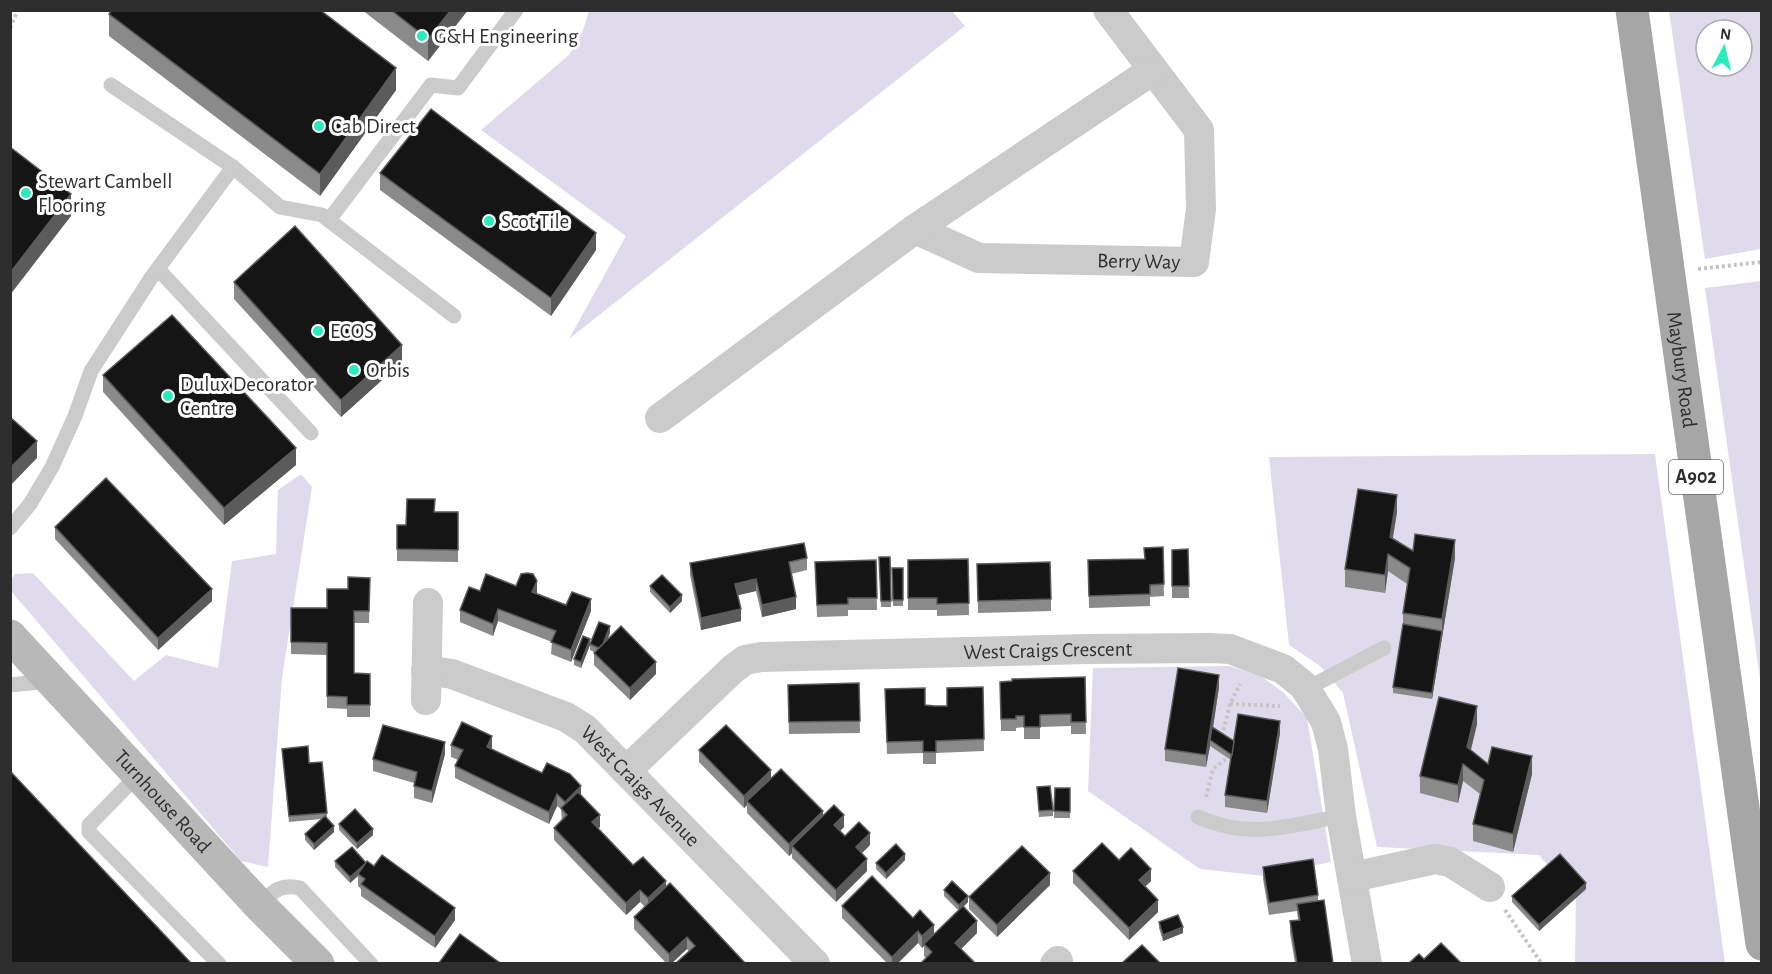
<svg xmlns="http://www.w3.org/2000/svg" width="1772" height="974" font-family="'Alegreya Sans',sans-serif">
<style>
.green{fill:#e0dbec;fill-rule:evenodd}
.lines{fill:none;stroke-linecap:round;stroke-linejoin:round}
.path{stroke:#c5c5c5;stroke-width:4;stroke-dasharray:3 3;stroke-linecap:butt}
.lane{stroke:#cbcbcb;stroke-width:15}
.street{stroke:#cbcbcb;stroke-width:30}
.secondary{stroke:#b8b8b8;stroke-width:33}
.primary{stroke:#a6a6a6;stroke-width:33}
.wall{fill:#8a8a8a}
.shaded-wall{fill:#5b5b5b}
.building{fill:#151515;stroke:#5b5b5b;stroke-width:1.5}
.poi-dot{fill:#29ecbd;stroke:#fff;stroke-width:2}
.labels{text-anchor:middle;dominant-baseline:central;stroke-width:6;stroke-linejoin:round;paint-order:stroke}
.shield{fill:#fff;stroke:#6d6d6d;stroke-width:1.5}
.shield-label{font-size:20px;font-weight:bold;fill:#2e2e2e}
.poi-label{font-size:21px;fill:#2e2e2e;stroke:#fff;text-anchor:start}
.street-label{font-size:21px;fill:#2e2e2e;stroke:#fff}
</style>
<rect width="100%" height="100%" fill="#fff"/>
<g class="green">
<polygon points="952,11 965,26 569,339 626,236 481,130 569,55 583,30 589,11"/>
<path d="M 1669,11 L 1761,11 L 1761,249 L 1705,259 ZM 1706,30 L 1742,30 L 1742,66 L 1706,66 Z"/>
<polygon points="1761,281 1762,281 1761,686 1705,288"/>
<polygon points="1655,454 1725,963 1575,963 1576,898 1539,855 1377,847 1343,693 1320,666 1289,645 1269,457"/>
<polygon points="301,474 312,487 282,678 268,867 241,861 11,591 11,580 15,574 33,573 134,681 166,655 218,668 232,561 276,554 278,490"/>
<polygon points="1229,666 1259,675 1283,692 1307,718 1331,862 1264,876 1200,869 1088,791 1093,668"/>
</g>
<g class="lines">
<g class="path">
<polyline points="10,28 18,10"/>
<polyline points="1698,269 1762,262"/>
<polyline points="1230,704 1280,706"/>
<polyline points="1222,736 1230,704 1240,684"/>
<polyline points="1206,797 1213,769 1227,758"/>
<polyline points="1505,910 1542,964"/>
</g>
<g class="lane">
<polyline points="233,167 280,207 322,215 454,316"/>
<polyline points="329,220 431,85 458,88 516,10"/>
<polyline points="158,269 311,433"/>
<polyline points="10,528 30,504 52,467 75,416 91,371 151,278 233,167 111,85"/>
<polyline points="10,685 49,681"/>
<polyline points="1306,689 1384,648"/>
<polyline points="138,775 89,825 89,832 219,964"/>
<path d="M 1198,817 C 1249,840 1290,826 1341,816"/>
<path d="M 259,905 C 273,892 280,883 300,888 L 371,964"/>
</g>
<g class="street">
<path id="s1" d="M 915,229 L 979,258 L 1194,262 L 1201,209 L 1199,130 L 1108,10"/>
<polyline points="660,418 915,229 1153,70"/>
<path id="s2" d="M 426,670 L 452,674 L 566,717 L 585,729 L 815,964"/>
<polyline points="426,700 428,603"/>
<path id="s3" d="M 626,771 L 733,669 L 745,660 L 761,657 L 1088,649 L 1209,648 L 1230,649 L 1283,669 L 1304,686 L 1326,722 L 1333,749 L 1341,816 L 1367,964"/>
<polyline points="1353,877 1435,859 1450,862 1490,887"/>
<polyline points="1055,964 1058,961"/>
</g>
<path class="secondary" id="s4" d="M 10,636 L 259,905 L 318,964"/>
<path class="primary" id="s5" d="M 1632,10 L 1762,944"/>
</g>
<g class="wall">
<polygon points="362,10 468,10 428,61"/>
<polygon points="109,14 396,90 320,196 109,36"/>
<polygon points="380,173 596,250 551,316 380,190"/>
<polygon points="234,282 402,362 341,417 234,299"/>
<polygon points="103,375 296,465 224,525 103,392"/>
<polygon points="435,512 458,512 458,562 397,561 397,525 406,525"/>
<polygon points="1397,512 1393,538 1413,551 1455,558 1432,699 1393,693 1393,687 1403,624 1403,613 1407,584 1388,571 1385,593 1345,587 1345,569"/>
<polygon points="55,527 212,601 158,650 55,539"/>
<polygon points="1163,547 1164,596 1150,597 1150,606 1089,608 1088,560 1144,559"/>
<polygon points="1188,549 1189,598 1172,598 1172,550"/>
<polygon points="879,557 890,557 891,607 881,607"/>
<polygon points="807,558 807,570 791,574 796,609 762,617 756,591 737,595 741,621 701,630 690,575 690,563"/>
<polygon points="968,559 969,615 937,616 937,610 908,610 908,560"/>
<polygon points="876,560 877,610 848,610 848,616 817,617 815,562"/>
<polygon points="977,564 1051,599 1051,611 978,613"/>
<polygon points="892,568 903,568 903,606 893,606"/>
<polygon points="370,578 369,623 354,623 354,673 370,674 370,717 347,717 347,709 327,708 327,655 291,654 291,608 327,608 348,589"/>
<polygon points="516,586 537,593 536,594 566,605 591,611 571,662 551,654 552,642 498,621 493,636 460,622 460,610"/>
<polygon points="650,586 682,601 670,613 650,592"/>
<polygon points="610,633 607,640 656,674 630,700 594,665 594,652 590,650 590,645 581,668 574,665 574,659 590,644"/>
<polygon points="1085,677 1086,734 1071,734 1071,726 1040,727 1040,739 1024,739 1024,727 1016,728 1016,731 1001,731 1000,682"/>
<polygon points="859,683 860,733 789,734 788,685"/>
<polygon points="983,687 984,751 936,753 936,764 923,764 923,753 887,754 885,689 925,705 935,706 947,706"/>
<polygon points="1219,687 1213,727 1234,741 1280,733 1267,813 1225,807 1225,795 1231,760 1210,746 1206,767 1165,761 1165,749"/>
<polygon points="1477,724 1471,750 1488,764 1532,774 1513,852 1473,841 1473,824 1480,794 1463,781 1458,803 1420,793 1420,776"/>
<polygon points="451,745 492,748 491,749 581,795 600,827 598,828 633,865 666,887 745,963 689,952 687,949 672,963 666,963 634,929 634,917 645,907 640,902 626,915 554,840 554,828 562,821 561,809 557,806 549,824 455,778 455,766 458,760 451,757"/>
<polygon points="282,749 309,763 327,813 327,818 334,832 314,850 305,840 305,834 321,819 289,822"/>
<polygon points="699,750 771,779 823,816 844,827 840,831 845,836 870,845 862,853 867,871 836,902 792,858 792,853 789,856 747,813 747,805 744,808 699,762"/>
<polygon points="445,754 432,803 414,798 414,783 373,771 373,759"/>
<polygon points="1037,787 1053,810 1053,816 1039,817"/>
<polygon points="1055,788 1070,788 1070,818 1054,818"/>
<polygon points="339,824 373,835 357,849 339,830"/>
<polygon points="905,860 886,879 876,869 876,863"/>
<polygon points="1119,860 1151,881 1145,887 1158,912 1129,940 1073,883 1073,871"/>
<polygon points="335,861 366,863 455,920 435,948 361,896 361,889 358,886 358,876 350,883 335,867"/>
<polygon points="1263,867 1318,895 1318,901 1333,963 1295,963 1290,933 1290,921 1298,920 1297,911 1269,915 1263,879"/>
<polygon points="1050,885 997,937 969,909 969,897"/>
<polygon points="1586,889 1539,931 1512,902 1512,896"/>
<polygon points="944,890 968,902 963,907 977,933 961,949 926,958 924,956 924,946 922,948 918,943 898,963 887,963 842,918 842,906 934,934 958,910 944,896"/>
<polygon points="1159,922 1183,933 1163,941 1159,928"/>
</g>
<g class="shaded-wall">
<polygon points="451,10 468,10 428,61 428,39"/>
<polygon points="396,68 396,90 320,196 320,174"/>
<polygon points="71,194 71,216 10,295 10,273"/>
<polygon points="596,233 596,250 551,316 551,298"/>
<polygon points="402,345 402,362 341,417 341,400"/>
<polygon points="37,441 37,458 10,486 10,468"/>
<polygon points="296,448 296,465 224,525 224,508"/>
<polygon points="1397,495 1397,512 1390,554 1390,537"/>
<polygon points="1455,540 1455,558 1432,699 1432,693 1442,631 1442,619"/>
<polygon points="1388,554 1388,571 1385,593 1385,575"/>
<polygon points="756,579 756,591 735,596 735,584"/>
<polygon points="537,581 537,593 532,604 532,592"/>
<polygon points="212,589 212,601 158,650 158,638"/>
<polygon points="682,595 682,601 670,613 670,607"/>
<polygon points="796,597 796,609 762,617 762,605"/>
<polygon points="591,599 591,611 571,662 571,650"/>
<polygon points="498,609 498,621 493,636 493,624"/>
<polygon points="741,609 741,621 701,630 701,618"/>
<polygon points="610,626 610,633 601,655 601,649"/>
<polygon points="590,639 590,645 581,668 581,662"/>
<polygon points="656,662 656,674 630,700 630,688"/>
<polygon points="1219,675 1219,687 1211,741 1210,740 1210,746 1206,767 1206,755"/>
<polygon points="1477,706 1477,724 1467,765 1467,747"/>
<polygon points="1280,721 1280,733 1267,813 1267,801"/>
<polygon points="492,736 492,748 487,759 487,747"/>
<polygon points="445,742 445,754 432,803 432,791"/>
<polygon points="1532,756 1532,774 1513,852 1513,834"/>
<polygon points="1463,764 1463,781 1458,803 1458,785"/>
<polygon points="771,770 771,782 747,801 747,805 744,808 744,796"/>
<polygon points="581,786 581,798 565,814 565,802"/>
<polygon points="557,794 557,806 549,824 549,812"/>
<polygon points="823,811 823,823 792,846 792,853 789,856 789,844"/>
<polygon points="600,815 600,827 592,834 592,822"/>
<polygon points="844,815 844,827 834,837 834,825"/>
<polygon points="334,826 334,832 314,850 314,844"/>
<polygon points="373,829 373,835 357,849 357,843"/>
<polygon points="870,833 870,845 856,859 856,847"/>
<polygon points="905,854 905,860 886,879 886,873"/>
<polygon points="867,859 867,871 836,902 836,890"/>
<polygon points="366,863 358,874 358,876 350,883 350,877"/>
<polygon points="1151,869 1151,881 1139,892 1139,880"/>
<polygon points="1050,873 1050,885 997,937 997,925"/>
<polygon points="666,881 666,893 648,910 648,898"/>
<polygon points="1586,883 1586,889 1539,931 1539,925"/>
<polygon points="640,890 640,902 626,915 626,903"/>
<polygon points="968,896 968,902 959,911 959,905"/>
<polygon points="1158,900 1158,912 1129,940 1129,928"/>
<polygon points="455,908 455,920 435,948 435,936"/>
<polygon points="977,921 977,933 955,955 955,943"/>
<polygon points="934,925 934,937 924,944 924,946 922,948 922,936"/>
<polygon points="1183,927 1183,933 1163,941 1163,935"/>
<polygon points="918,931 918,943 898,963 892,963 892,957"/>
<polygon points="687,937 687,949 672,963 669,963 669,954"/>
</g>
<g class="building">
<polygon points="112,10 320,10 396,68 320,174 109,14"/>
<polygon points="391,10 451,10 428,39"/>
<polygon points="431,109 596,233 551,298 380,173"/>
<polygon points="10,147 71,194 10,273"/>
<polygon points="295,226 402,345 341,400 234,282"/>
<polygon points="172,315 296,448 224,508 103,375"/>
<polygon points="10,417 37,441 10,468"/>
<polygon points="106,478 212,589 158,638 55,527"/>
<polygon points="1358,489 1397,495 1390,537 1413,551 1415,534 1455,540 1442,619 1403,613 1410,568 1388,554 1385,575 1345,569"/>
<polygon points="407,499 435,499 434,512 458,512 458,550 397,549 397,525 406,525"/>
<polygon points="804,543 807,558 789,562 796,597 762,605 756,579 735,584 741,609 701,618 690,563"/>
<polygon points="1163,547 1164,584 1150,585 1150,594 1089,596 1088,560 1145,559 1144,548"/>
<polygon points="1188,549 1189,586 1172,586 1172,550"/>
<polygon points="879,557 890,557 891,601 881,601"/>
<polygon points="968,559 969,603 937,604 937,598 908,598 908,560"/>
<polygon points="876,560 877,598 848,598 848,604 817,605 815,562"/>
<polygon points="1050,562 1051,599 978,601 977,564"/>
<polygon points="892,568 903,568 903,600 893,600"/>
<polygon points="527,573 533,574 537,581 532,592 566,605 572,592 591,599 571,650 551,642 556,631 498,609 493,624 460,610 469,587 480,591 486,574 516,586 521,574"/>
<polygon points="662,575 682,595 670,607 650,586"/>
<polygon points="348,577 370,578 369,611 354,611 354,673 370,674 370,705 347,705 347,697 327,696 327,643 291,642 291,608 327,608 327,589 348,589"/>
<polygon points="599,622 610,626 603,644 599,648 590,644"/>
<polygon points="1403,624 1442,631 1432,693 1393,687"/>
<polygon points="621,626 656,662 630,688 594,653"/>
<polygon points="583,636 590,639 581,662 574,659"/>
<polygon points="1178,668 1219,675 1206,755 1165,749"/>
<polygon points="1085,677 1086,722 1071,722 1071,714 1040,715 1040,727 1024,727 1024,716 1016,716 1016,719 1001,719 1000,682 1012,681 1012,679"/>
<polygon points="859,683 860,721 789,722 788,685"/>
<polygon points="983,687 984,739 936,741 936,752 923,752 923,741 887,742 885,689 925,688 925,705 935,706 947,706 947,688"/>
<polygon points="1439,697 1477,706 1467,747 1488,764 1492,747 1532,756 1513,834 1473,824 1484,780 1463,764 1458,785 1420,776"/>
<polygon points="1238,714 1280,721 1267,801 1225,795"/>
<polygon points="462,722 492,736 487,747 542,773 547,763 570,774 581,786 565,802 557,794 549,812 455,766 463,750 451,745"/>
<polygon points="383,725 445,742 432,791 414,786 417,772 373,759"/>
<polygon points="726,725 771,770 744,796 699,750"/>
<polygon points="1212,727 1234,741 1232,755 1210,740"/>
<polygon points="308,746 309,763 322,762 327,813 289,816 282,749"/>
<polygon points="781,769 823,811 789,844 747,801"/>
<polygon points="10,771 191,963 10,963"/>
<polygon points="1050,786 1053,810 1039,811 1037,787"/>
<polygon points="1055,788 1070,788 1070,812 1054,811"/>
<polygon points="578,792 600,815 592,822 633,865 643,857 666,881 648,898 640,890 626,903 554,828 567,815 561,808"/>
<polygon points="834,805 844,815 834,825 845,836 859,822 870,833 856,847 867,859 836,890 792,846"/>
<polygon points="355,809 373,829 357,843 339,824"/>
<polygon points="325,816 334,826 314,844 305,834"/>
<polygon points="1102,843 1119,860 1131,848 1151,869 1139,880 1158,900 1129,928 1073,871"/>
<polygon points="896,844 905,854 886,873 876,863"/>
<polygon points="1022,846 1050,873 997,925 969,897"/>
<polygon points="352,847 366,863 350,877 335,861"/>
<polygon points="1560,854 1586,883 1539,925 1512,896"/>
<polygon points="382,855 455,908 435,936 361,884 365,879 358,874 367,861 374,866"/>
<polygon points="1313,859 1318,895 1269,903 1263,867"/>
<polygon points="872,876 913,918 920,910 934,925 922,936 918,931 892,957 842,906"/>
<polygon points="952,881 968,896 959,905 944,890"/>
<polygon points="670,883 745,963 676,963 695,946 687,937 669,954 634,917"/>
<polygon points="1324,900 1333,963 1297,963 1290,921 1300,920 1297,904"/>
<polygon points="963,906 977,921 955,943 975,963 921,963 932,952 924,944"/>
<polygon points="1178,915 1183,927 1163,935 1159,922"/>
<polygon points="460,934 500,963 439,963"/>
<polygon points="1441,943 1461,963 1409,963 1419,954 1424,959"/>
<polygon points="1142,945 1160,963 1122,963"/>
</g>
<g class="poi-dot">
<circle cx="422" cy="36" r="6"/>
<circle cx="319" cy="126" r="6"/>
<circle cx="26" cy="193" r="6"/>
<circle cx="489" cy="221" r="6"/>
<circle cx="318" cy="331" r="6"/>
<circle cx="354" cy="370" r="6"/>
<circle cx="168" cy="396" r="6"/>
</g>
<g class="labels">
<rect class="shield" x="1669" y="460" width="54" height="34" rx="4.5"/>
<g class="shield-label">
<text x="1696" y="477">A902</text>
</g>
<g class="poi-label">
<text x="434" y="36">G&amp;H Engineering</text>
<text x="331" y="126">Cab Direct</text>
<text x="38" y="181">Stewart Cambell<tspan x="38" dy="24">Flooring</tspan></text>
<text x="501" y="221">Scot Tile</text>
<text x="330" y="331">ECOS</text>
<text x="366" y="370">Orbis</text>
<text x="180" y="384">Dulux Decorator<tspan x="180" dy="24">Centre</tspan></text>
</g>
<g class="street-label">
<text stroke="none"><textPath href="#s1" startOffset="230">Berry Way</textPath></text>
<text stroke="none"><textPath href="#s5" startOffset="363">Maybury Road</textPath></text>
<text stroke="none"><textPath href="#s3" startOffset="466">West Craigs Crescent</textPath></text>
<text stroke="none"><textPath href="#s2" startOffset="250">West Craigs Avenue</textPath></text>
<text stroke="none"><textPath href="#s4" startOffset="225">Turnhouse Road</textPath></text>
</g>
</g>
<rect width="1772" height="974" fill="none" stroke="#2e2e2e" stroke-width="24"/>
<g transform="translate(1724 48) rotate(7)"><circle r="28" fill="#ffffff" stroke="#ababab" stroke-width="1.5"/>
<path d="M0-4.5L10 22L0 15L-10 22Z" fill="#29ecbd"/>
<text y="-9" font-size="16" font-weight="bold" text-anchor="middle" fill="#2e2e2e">N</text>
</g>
</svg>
